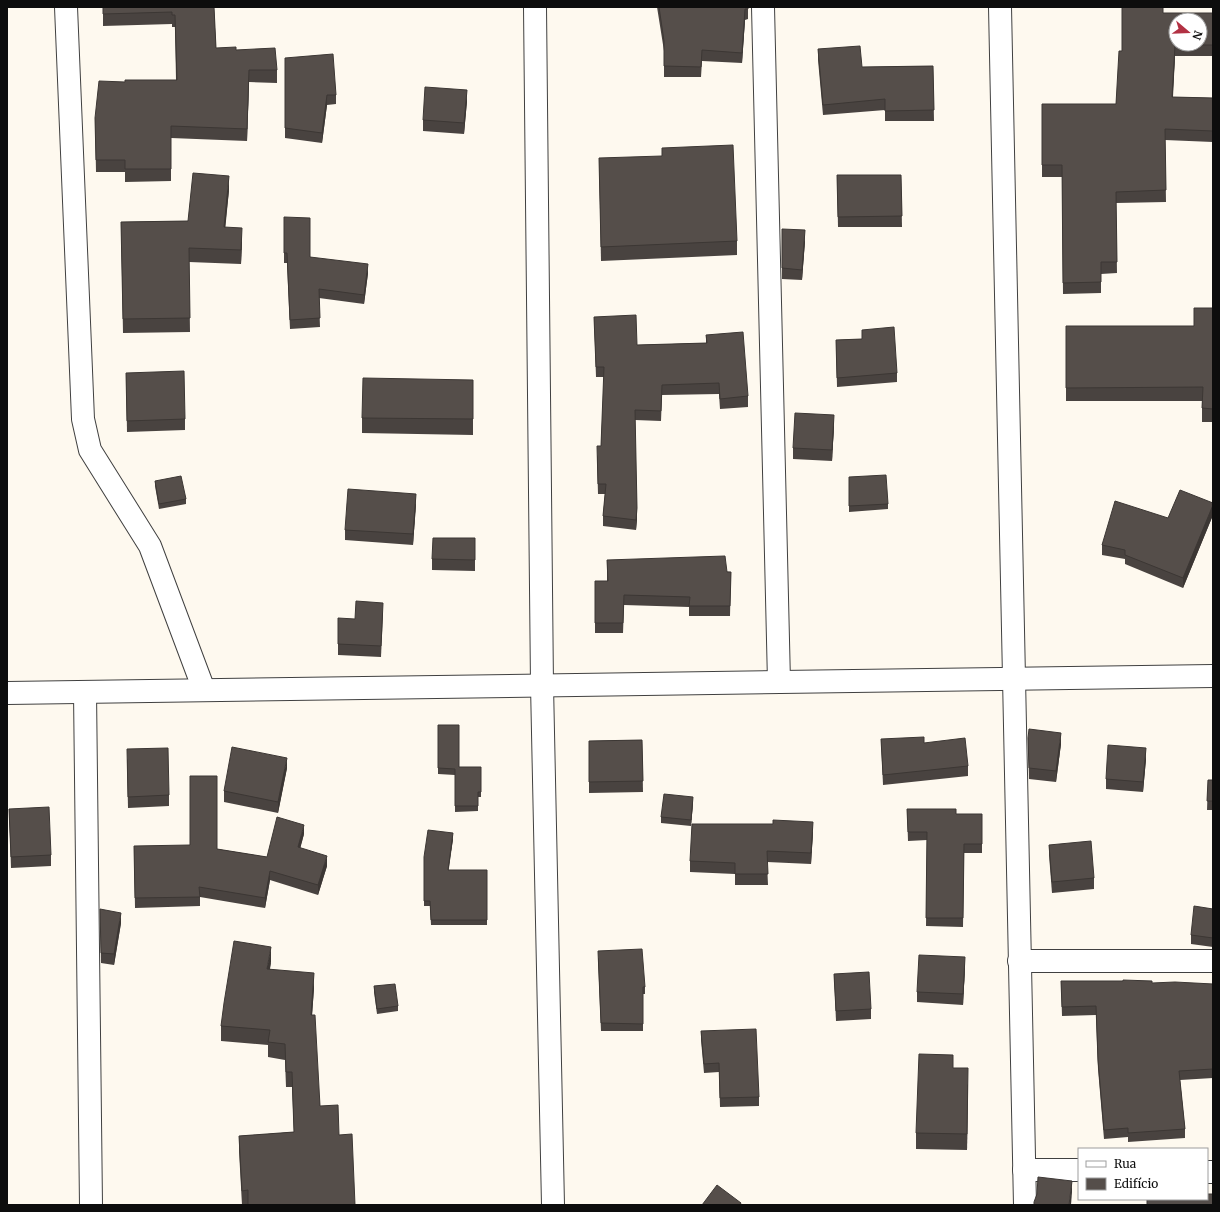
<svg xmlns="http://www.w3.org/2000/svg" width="1220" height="1212" font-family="Merriweather,serif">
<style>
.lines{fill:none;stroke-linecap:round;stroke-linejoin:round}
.minor-casing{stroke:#404040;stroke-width:24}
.minor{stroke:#fff;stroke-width:22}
.wall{fill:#494340}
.shaded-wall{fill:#3c3734}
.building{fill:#554e4a;stroke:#3c3734;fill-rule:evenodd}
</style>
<rect width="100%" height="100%" fill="#fef9ef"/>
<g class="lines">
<g class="minor-casing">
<g id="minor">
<polyline points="66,7 83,419 90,450 150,546 204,690"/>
<polyline points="535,7 542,685 553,1205"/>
<polyline points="763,7 779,682"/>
<polyline points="1000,7 1025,1205"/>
<polyline points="85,692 91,1205"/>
<polyline points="7,693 1213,676"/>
<polyline points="1019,961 1213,961"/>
<polyline points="1024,1170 1079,1170"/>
<polyline points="1207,1172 1213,1172"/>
</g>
</g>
<use href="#minor" class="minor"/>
</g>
<g class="wall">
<polygon points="103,7 214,7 216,48 236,50 277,70 277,83 249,82 247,141 171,138 171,181 125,182 125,172 96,172 95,118 125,82 176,80 175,27 172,27 172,24 103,26"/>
<polygon points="657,7 748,7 748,19 745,20 742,63 702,61 701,77 664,77 664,51"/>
<polygon points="1163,13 1213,13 1213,56 1175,56 1173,97 1213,98 1213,142 1165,140 1166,202 1116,203 1117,273 1101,274 1101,293 1063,294 1062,177 1042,177 1042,104 1116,104 1122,51"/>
<polygon points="818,49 862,67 933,66 934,121 885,121 885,110 823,115 818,60"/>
<polygon points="285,58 336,95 336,104 327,105 322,143 285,138"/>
<polygon points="467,101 464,134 423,131 423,120"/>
<polygon points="599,158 737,241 737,255 601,261"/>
<polygon points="837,175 901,175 902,227 838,227"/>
<polygon points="229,190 225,227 242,242 241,264 189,262 190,332 123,333 121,222 188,221"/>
<polygon points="284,217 310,257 368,273 364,304 319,298 320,327 290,329 287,263 284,263"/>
<polygon points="782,229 805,241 802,280 782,279"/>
<polygon points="1213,308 1213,422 1202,422 1202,401 1066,401 1066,326 1194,326"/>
<polygon points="594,317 637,345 706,343 706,335 748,396 748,407 720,409 719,394 662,395 661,421 635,420 637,519 636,530 603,526 603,516 605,494 598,494 597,457 601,446 604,377 596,377"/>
<polygon points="862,330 897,373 897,382 837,387 836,340 862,339"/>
<polygon points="126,373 185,419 185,430 127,432"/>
<polygon points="473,380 473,435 362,433 362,418"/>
<polygon points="834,426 832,461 793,459 793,448"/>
<polygon points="849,477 888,504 888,509 849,512"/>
<polygon points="155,481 186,499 186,504 159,509 155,486"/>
<polygon points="1213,503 1213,515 1183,588 1125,564 1125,559 1102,555 1102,545 1168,518"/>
<polygon points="416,504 413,545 345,540 345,530"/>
<polygon points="475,538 475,571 432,570 432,559"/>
<polygon points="607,560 731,572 730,616 689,616 689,607 624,605 623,633 595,633 595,581 607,581"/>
<polygon points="383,613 381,657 338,655 338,644 355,619"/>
<polygon points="438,725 459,767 481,767 481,797 478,797 478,811 455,812 455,775 438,774"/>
<polygon points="1028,738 1061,744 1056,782 1029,779"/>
<polygon points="881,739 924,743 968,766 968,776 883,785"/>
<polygon points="642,740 643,792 589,793 589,741"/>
<polygon points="127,759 169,795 169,806 128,808"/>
<polygon points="1146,759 1143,792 1106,789 1106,779"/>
<polygon points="287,768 278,813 224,802 224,791"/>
<polygon points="1208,780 1213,780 1213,810 1207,810"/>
<polygon points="693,803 691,826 661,823 661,817"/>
<polygon points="9,809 51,855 51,866 11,868"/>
<polygon points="907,809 956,814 982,814 982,853 964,853 963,927 926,926 927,840 908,841"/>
<polygon points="813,832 811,864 767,862 768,885 735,885 735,874 690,872 690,861"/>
<polygon points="304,834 300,848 327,866 318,895 270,880 265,908 200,897 200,906 135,908 134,846 217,849 267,857"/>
<polygon points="453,839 448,870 487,870 487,925 431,925 430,906 424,906 424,857"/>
<polygon points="1049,845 1094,878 1094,889 1052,893 1049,855"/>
<polygon points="100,909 121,923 114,965 101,963"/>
<polygon points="1213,909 1213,947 1191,944 1191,935"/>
<polygon points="598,958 645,987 645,994 643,994 643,1031 601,1031"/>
<polygon points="271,962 270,969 314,988 312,1015 320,1106 339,1135 355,1205 242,1205 239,1151 239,1136 294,1132 292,1087 286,1087 285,1060 268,1057 268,1045 221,1041 221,1026"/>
<polygon points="965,968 963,1005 917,1002 917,992"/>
<polygon points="834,974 871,1009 871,1019 836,1021"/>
<polygon points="1061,981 1152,983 1213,984 1213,1078 1180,1080 1185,1129 1185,1138 1128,1142 1128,1137 1104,1139 1098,1069 1096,1015 1062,1016"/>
<polygon points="374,986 398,1006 398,1011 377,1014 374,992"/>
<polygon points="701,1031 759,1097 759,1106 720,1107 719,1072 704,1073 701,1040"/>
<polygon points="968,1084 967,1150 916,1149 916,1133"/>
</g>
<g class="shaded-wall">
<polygon points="745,9 745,20 742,63 742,53"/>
<polygon points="1175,45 1175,56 1172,108 1172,97"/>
<polygon points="249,70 249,82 247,141 247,129"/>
<polygon points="467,90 467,101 464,134 464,123"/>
<polygon points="327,95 327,105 322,143 322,133"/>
<polygon points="229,176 229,190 224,241 224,227"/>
<polygon points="242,228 242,242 241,264 241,250"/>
<polygon points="805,230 805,241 802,280 802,270"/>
<polygon points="368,264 368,273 364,304 364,295"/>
<polygon points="834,415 834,426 832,461 832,450"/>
<polygon points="416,494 416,504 413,545 413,534"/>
<polygon points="1213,505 1213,515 1183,588 1183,578"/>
<polygon points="637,508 637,519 636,530 636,520"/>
<polygon points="1061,733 1061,744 1056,782 1056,771"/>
<polygon points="1146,748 1146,759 1143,792 1143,782"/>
<polygon points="287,758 287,768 278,813 278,802"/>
<polygon points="693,797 693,803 691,826 691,820"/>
<polygon points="813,822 813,832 811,864 811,853"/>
<polygon points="304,825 304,834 298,857 298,847"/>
<polygon points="453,833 453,839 448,875 448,870"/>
<polygon points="327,856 327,866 318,895 318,885"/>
<polygon points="270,871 270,880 265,908 265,898"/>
<polygon points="121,913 121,923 114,965 114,954"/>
<polygon points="271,947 271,962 267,984 267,969"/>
<polygon points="965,957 965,968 963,1005 963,994"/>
<polygon points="314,973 314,988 311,1030 311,1015"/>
<polygon points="968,1068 968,1084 967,1150 967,1134"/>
<polygon points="1072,1181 1072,1192 1071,1205 1069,1205"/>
</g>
<g class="building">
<polygon points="103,7 214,7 216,48 236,47 236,50 275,48 277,70 249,70 247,129 171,126 171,169 125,169 125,160 96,160 95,118 99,81 125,82 125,80 177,80 175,15 172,15 172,12 103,14"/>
<polygon points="659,7 748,7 748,9 745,9 742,53 702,50 701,67 664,66 664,41"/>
<path d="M 1122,7 L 1163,7 L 1163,13 L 1213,13 L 1213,45 L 1175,45 L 1172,97 L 1213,98 L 1213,131 L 1165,129 L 1166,190 L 1116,192 L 1117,262 L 1101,262 L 1101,282 L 1063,283 L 1062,165 L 1042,165 L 1042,104 L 1116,104 L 1119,51 L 1122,51 ZM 1176,20 L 1200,20 L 1200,44 L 1176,44 Z"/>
<polygon points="860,46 862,67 933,66 934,110 885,111 885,99 823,105 818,49"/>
<polygon points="333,54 336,95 327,95 322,133 285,128 285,58"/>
<polygon points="425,87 467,90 464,123 423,120"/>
<polygon points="733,145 737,241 601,247 599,158 662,156 662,148"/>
<polygon points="193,173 229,176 224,227 242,228 241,250 189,248 190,318 123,319 121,222 188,221"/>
<polygon points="837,175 901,175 902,216 838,217"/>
<polygon points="284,217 310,218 310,257 368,264 364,295 319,289 320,318 290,320 287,253 284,253"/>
<polygon points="782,229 805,230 802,270 782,268"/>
<polygon points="1194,308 1213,308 1213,409 1202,408 1203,387 1066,388 1066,326 1194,326"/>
<polygon points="636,315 637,345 707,343 706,335 743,332 748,396 720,399 719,383 662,385 661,411 635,410 637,508 636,520 603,516 606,484 598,484 597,446 601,446 604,367 596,367 594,317"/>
<polygon points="894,327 897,373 837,378 836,340 862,339 862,330"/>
<polygon points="184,371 185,419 127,421 126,373"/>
<polygon points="363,378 473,380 473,419 362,418"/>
<polygon points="795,413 834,415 832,450 793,448"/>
<polygon points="886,475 888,504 849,506 849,477"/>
<polygon points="181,476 186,499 159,504 155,481"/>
<polygon points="348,489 416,494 413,534 345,530"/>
<polygon points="1180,490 1213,503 1213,505 1183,578 1125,555 1125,550 1102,545 1115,501 1168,518"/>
<polygon points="433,538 475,538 475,560 432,559"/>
<polygon points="725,556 727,572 731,572 730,606 689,606 690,597 624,595 623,623 595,623 595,581 608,581 607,560"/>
<polygon points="356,601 383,603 381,646 338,644 338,618 355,619"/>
<polygon points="438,725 459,725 459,767 481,767 481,792 478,792 478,806 455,806 455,769 438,768"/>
<polygon points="1029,729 1061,733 1056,771 1029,768 1028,738"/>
<polygon points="924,737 924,743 965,738 968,766 883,775 881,739"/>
<polygon points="642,740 643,781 589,782 589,741"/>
<polygon points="1108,745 1146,748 1143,782 1106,779"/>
<polygon points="232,747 287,758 278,802 224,791"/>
<polygon points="168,748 169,795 128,797 127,749"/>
<polygon points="190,776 217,776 217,849 267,857 277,817 304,825 298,847 327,856 318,885 270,871 265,898 199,887 200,897 135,898 134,846 190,845"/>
<polygon points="1208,780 1213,780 1213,801 1207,801"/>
<polygon points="664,794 693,797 691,820 661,817"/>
<polygon points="49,807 51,855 11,857 9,809"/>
<polygon points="907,809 956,809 956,814 982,814 982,844 964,844 963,918 926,918 927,832 908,832"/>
<polygon points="773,820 813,822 811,853 767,851 768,874 735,874 735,863 690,861 692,824 773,824"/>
<polygon points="428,830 453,833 448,870 487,870 487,920 431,920 430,901 424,901 424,857"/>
<polygon points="1091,841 1094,878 1052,882 1049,845"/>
<polygon points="1194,906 1213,909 1213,938 1191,935"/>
<polygon points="100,909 121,913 114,954 101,953"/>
<polygon points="234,941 271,947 267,969 314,973 311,1015 315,1015 320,1106 338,1105 339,1135 352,1134 355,1205 248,1205 248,1190 242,1191 239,1136 294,1132 292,1072 286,1072 285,1044 268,1042 270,1030 221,1026 224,1003"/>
<polygon points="642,949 645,987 643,987 643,1024 601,1023 598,951"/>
<polygon points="919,955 965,957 963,994 917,992"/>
<polygon points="869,972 871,1009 836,1011 834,974"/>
<polygon points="1123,980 1152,981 1152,983 1175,982 1213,984 1213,1069 1179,1071 1185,1129 1128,1133 1128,1128 1104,1130 1098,1060 1096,1006 1062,1007 1061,981 1123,981"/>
<polygon points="395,984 398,1006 377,1009 374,986"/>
<polygon points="756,1029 759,1097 720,1098 719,1063 704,1064 701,1031"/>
<polygon points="919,1054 953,1055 953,1068 968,1068 967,1134 916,1133"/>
<polygon points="1038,1177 1072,1181 1069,1205 1034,1205 1034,1202 1037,1194"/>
<polygon points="717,1185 741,1203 740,1205 702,1205"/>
<polygon points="1207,1194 1213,1194 1213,1205 1147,1205 1147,1199 1207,1199"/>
</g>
<rect width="1220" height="1212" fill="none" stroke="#0d0d0d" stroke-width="16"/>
<rect x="1078" y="1148" width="130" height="52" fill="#ffffff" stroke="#9e9e9e"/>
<rect x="1086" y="1161" width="20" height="6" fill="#ffffff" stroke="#9e9e9e"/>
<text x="1114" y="1168" font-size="12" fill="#0d0d0d">Rua</text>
<rect x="1086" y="1178" width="20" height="12" fill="#554e4a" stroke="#9e9e9e"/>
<text x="1114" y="1188" font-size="12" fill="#0d0d0d">Edifício</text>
<g transform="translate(1188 32) rotate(109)"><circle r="19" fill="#ffffff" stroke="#9e9e9e"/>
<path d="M0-3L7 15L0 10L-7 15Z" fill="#b23143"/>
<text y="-6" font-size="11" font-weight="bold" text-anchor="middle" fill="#0d0d0d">N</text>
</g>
</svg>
